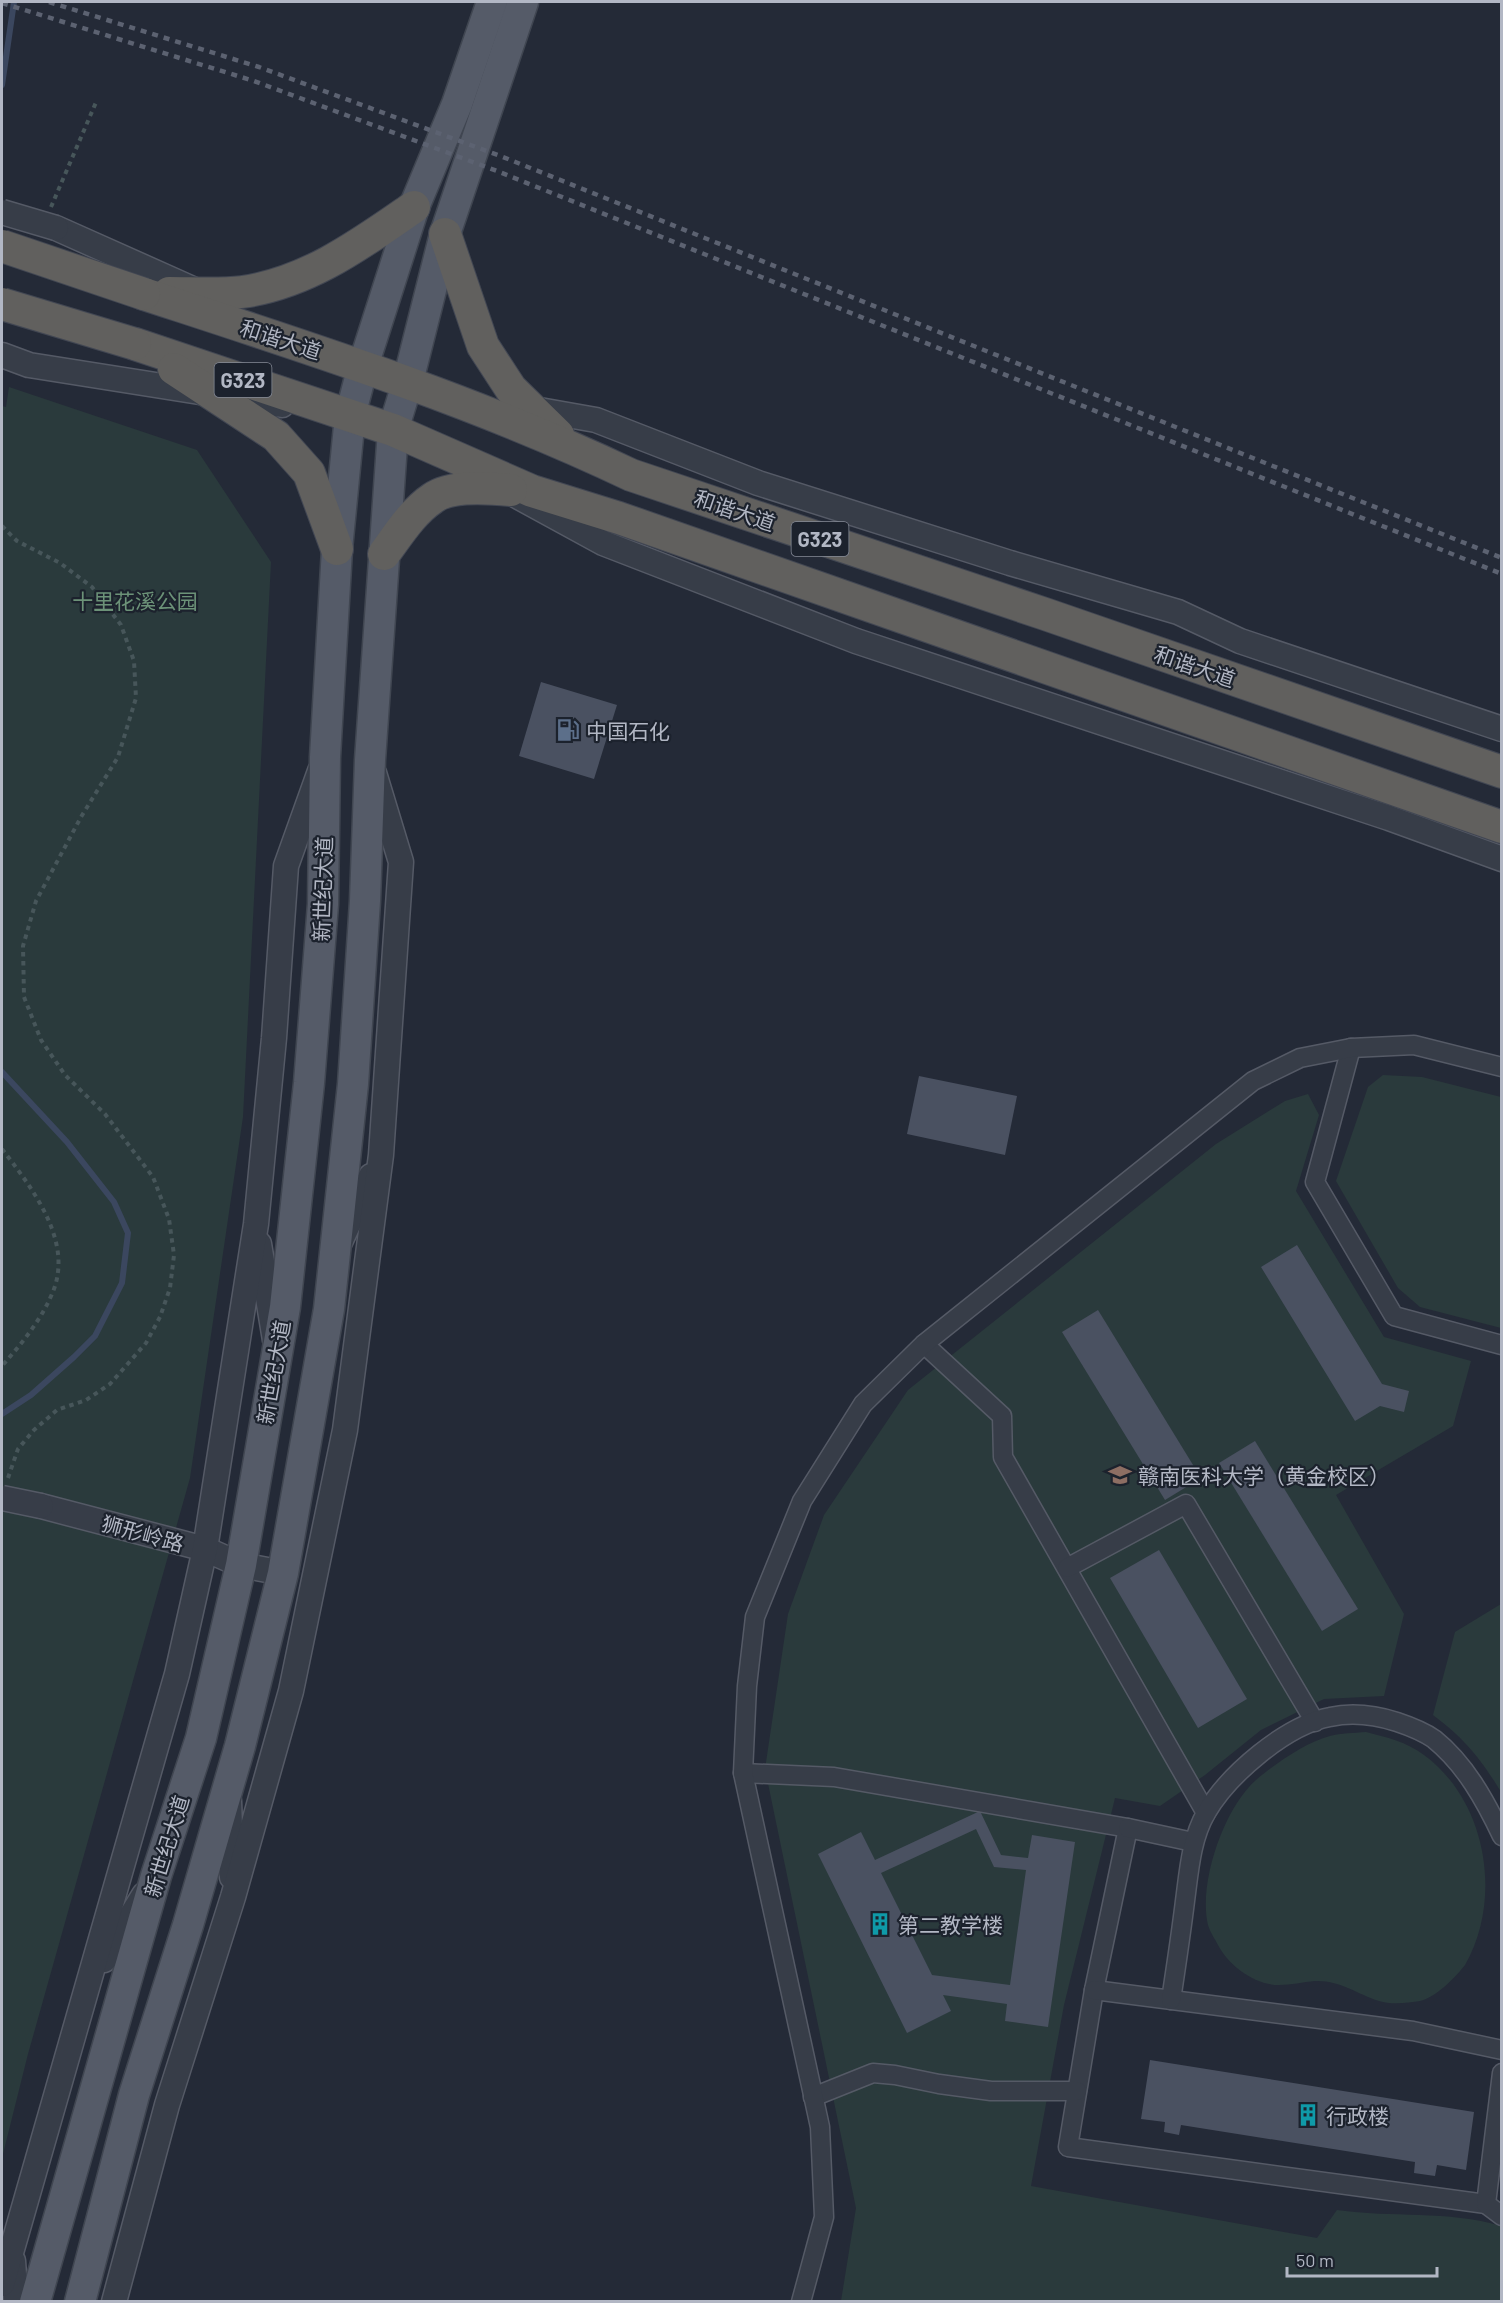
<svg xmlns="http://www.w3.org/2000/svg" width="1503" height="2303" font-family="Barlow,'Noto Sans SC',sans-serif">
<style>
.green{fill:#2a3a3c}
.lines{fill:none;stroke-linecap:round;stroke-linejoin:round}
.stream{stroke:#3b475f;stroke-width:6}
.building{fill:#4a5161;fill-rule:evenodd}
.minor-casing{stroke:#555a66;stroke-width:21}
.tertiary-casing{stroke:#555a66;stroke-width:27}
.primary-casing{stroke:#404651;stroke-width:33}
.trunk-casing{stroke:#424753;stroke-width:34}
.path{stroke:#47565a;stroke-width:4;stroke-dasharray:4.5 4.5;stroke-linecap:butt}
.minor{stroke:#373d48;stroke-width:18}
.tertiary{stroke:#373d48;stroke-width:24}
.primary{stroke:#555b68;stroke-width:30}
.trunk{stroke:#61605e;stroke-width:32}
.rail{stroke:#5c6271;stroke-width:4.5;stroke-dasharray:6 6;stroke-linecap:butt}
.tertiary-bridge-casing{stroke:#555a66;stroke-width:27;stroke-linecap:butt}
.trunk-bridge-casing{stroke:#424753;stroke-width:34;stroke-linecap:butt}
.tertiary-bridge{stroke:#373d48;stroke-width:24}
.trunk-bridge{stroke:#61605e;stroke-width:32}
.labels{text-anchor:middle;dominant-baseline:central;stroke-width:4.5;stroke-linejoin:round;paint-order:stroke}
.shield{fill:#1c222d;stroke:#858a97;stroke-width:1.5}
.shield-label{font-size:20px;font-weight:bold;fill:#b2b7c4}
.street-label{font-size:21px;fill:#b2b7c4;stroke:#1c222d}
.park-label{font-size:21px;fill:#6c9278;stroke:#1c222d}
.poi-label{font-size:21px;fill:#b2b7c4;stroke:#1c222d;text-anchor:start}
</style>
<rect width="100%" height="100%" fill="#242a37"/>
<g class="green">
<polygon points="9,387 197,450 271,562 243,1117 190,1478 28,2054 2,2158 2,406 6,407"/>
<polygon points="1383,1075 1422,1077 1501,1097 1501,1328 1420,1307 1398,1288 1336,1181 1368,1087"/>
<path d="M 1308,1094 L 1319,1115 L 1296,1191 L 1384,1337 L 1471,1361 L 1453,1426 L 1336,1495 L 1404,1614 L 1384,1696 L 1324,1699 L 1261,1730 L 1205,1775 L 1160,1806 L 1115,1798 L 1064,2005 L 1031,2186 L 1317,2238 L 1337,2210 C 1392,2218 1448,2210 1501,2226 L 1501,2301 L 841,2301 L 856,2208 L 765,1769 L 788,1614 L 824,1515 L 908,1390 L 1216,1144 L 1285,1101 Z"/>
<path d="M 1501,1604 L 1501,1792 C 1481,1759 1465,1739 1433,1715 L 1455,1632 Z"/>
<path d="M 1366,1732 C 1386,1737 1407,1742 1424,1755 C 1487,1801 1503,1899 1465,1965 C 1456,1977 1435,1998 1420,2001 C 1408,2003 1391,2005 1379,2001 C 1357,1994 1340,1980 1315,1981 C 1303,1982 1291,1985 1279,1985 C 1255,1985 1229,1966 1218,1945 C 1215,1939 1210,1932 1208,1925 C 1198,1883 1224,1808 1256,1780 C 1275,1764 1306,1742 1330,1736 C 1341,1733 1354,1733 1366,1732 Z"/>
</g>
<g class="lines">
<g class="stream">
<polyline points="2,85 14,2"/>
<polyline points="2,1072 67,1142 114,1202 128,1233 122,1283 95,1336 74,1357 31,1395 2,1414"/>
</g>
</g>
<g class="building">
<polygon points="541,682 617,705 594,779 519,756"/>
<polygon points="919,1076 1017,1096 1005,1155 907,1134"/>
<polygon points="1297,1245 1382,1384 1409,1391 1404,1412 1380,1406 1355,1421 1261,1267"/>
<polygon points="1098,1310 1201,1478 1165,1500 1062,1332"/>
<polygon points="1255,1441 1358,1609 1322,1631 1219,1463"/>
<polygon points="1159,1550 1247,1699 1198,1728 1110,1578"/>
<path d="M 980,1811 L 1001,1855 L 1028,1858 L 1032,1835 L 1075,1842 L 1048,2027 L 1005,2021 L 1007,2004 L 943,1995 L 951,2011 L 907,2033 L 818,1854 L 861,1832 L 875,1860 ZM 976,1829 L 994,1867 L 1026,1870 L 1010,1985 L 932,1975 L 881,1873 Z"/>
<polygon points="1150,2060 1474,2112 1466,2170 1437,2165 1435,2176 1414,2173 1415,2162 1181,2125 1179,2135 1164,2132 1165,2122 1141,2119"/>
</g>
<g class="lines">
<g class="minor-casing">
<g id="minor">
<polyline points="1351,1048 1315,1182 1394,1316 1502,1345"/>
<polyline points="924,1344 1002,1416 1003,1457 1206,1813"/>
<polyline points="1067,1568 1186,1504 1315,1722"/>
<polyline points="743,1773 834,1777 1128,1828 1094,1990 1068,2147 1486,2204"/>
<polyline points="1128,1828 1193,1842"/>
<polyline points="1094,1990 1413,2031 1502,2050"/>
<path d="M 1171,2000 C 1176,1967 1181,1934 1185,1901 C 1189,1871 1191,1839 1206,1813 C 1228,1775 1286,1725 1330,1717 C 1353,1712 1375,1715 1397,1722 C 1409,1726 1424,1732 1434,1739 C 1465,1764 1485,1800 1502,1836"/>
<polyline points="1502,2073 1486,2204 1502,2216"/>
<polyline points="813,2097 873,2073 895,2075 939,2084 991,2091 1077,2091"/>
<polyline points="801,2302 824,2217 820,2127 743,1773 747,1686 755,1617 802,1501 863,1404 924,1344 1253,1081 1300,1058 1351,1048 1414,1045 1502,1067"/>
</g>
</g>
<g class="tertiary-casing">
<g id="tertiary">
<polyline points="56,228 197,291"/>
<polyline points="2,355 29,365 282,405"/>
<polyline points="528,408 596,420 758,483 1010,563 1178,612 1240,641 1502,729"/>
<polyline points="517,496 603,543 856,641 1389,818 1502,859"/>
<polyline points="340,1242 371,1176"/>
<polyline points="259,1244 275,1340"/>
<polyline points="41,1506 205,1549 241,1565 283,1573"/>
<polyline points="229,1801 232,1877"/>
<polyline points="104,1960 144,1895"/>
<polyline points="13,2261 16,2302"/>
<polyline points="2,2284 177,1674 205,1549 256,1224 274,1038 286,866 320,771"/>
<polyline points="114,2302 167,2105 233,1897 291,1691 345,1430 381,1155 401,862 374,773"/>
</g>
</g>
<g class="primary-casing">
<g id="primary">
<polyline points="35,2302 156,1876 201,1738 241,1565 285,1307 309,1083 323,904 325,757 337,549 350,416 363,366 414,207 457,104 492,2"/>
<polyline points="80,2302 134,2095 188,1925 240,1746 283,1573 329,1309 353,1084 365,901 370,760 393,430 408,381 445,234 523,2"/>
</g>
</g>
<g class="trunk-casing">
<g id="trunk">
<polyline points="445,234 483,346 511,389 558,435"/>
<path d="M 169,293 C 193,293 219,295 242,292 C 308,283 362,243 414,207"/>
<path d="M 144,294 C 309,348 474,400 631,475 L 1045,614 L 1502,772"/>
<polyline points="135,344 393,430 532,491 619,518 1502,827"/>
<polyline points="174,369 276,436 309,473 337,549"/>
<path d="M 384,554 C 398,535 412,512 433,498 C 450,485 490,488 511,490"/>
</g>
</g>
<g class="path">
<polyline points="51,207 97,100"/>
<polyline points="2,526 17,541 60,563 92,587 121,625 134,661 136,698 118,757 81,817 36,901 23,946 24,997 41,1040 65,1075 105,1114 153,1177 169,1219 174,1255 170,1288 160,1317 146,1343 110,1384 86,1400 57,1410 34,1430 18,1449 8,1478"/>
<path d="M 2,1149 C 32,1188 75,1242 52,1294 C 40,1322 21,1344 2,1366"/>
</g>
<use href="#minor" class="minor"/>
<use href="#tertiary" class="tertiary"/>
<use href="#primary" class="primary"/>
<use href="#trunk" class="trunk"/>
<g class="rail">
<polyline points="49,2 259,67 503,157 1502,558"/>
<polyline points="2,3 254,81 497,171 1502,574"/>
</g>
<g class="tertiary-bridge-casing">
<g id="tertiary-bridge">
<polyline points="2,212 56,228"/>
<polyline points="2,1498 41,1506"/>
</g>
</g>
<g class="trunk-bridge-casing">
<g id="trunk-bridge">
<polyline points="2,246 144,294"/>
<polyline points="2,304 135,344"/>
</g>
</g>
<use href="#tertiary-bridge" class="tertiary-bridge"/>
<use href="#trunk-bridge" class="trunk-bridge"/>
</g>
<defs>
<g id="fuel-bare" transform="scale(1.8)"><path d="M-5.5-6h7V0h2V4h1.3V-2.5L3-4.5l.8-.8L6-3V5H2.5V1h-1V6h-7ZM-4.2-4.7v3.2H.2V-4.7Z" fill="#5c6f8a" stroke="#1c222d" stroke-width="2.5" paint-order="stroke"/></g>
<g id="university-bare" transform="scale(1.8)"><path d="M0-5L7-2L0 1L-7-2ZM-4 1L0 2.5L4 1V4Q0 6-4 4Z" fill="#8d6e63" stroke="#1c222d" stroke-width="2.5" paint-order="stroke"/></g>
<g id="building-bare" transform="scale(1.8)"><path d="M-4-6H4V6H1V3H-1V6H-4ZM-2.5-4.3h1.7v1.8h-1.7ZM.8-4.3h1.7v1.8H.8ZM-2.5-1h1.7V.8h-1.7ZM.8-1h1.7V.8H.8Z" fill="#0f9aa8" stroke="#1c222d" stroke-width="2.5" paint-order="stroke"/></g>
</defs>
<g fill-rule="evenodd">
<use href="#fuel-bare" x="568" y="730"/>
<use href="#university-bare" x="1120" y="1475"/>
<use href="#building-bare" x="880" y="1924"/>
<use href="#building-bare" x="1308" y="2115"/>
</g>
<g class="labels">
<g class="shield">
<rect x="214.5" y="363" width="57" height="34" rx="4.5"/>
<rect x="791.5" y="522" width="57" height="34" rx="4.5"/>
</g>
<g class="shield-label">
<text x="243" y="380">G323</text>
<text x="820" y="539">G323</text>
</g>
<g class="street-label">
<text transform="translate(281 339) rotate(18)">和谐大道</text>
<text transform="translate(735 510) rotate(19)">和谐大道</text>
<text transform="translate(1195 666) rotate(19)">和谐大道</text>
<text transform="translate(322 889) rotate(-88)">新世纪大道</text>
<text transform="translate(273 1372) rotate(-80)">新世纪大道</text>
<text transform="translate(143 1533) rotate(15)">狮形岭路</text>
<text transform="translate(166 1846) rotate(-73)">新世纪大道</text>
</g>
<g class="park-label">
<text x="135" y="600">十里花溪公园</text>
</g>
<g class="poi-label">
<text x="586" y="730">中国石化</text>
<text x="1138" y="1475">赣南医科大学（黄金校区）</text>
<text x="898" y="1924">第二教学楼</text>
<text x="1326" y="2115">行政楼</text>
</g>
</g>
<rect width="1503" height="2303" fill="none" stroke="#b2b7c4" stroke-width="6"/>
<path d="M1287 2267v9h150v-9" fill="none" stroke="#b2b7c4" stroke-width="3"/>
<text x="1296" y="2267" font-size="18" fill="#b2b7c4" stroke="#1c222d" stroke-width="4.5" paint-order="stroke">50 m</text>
</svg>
